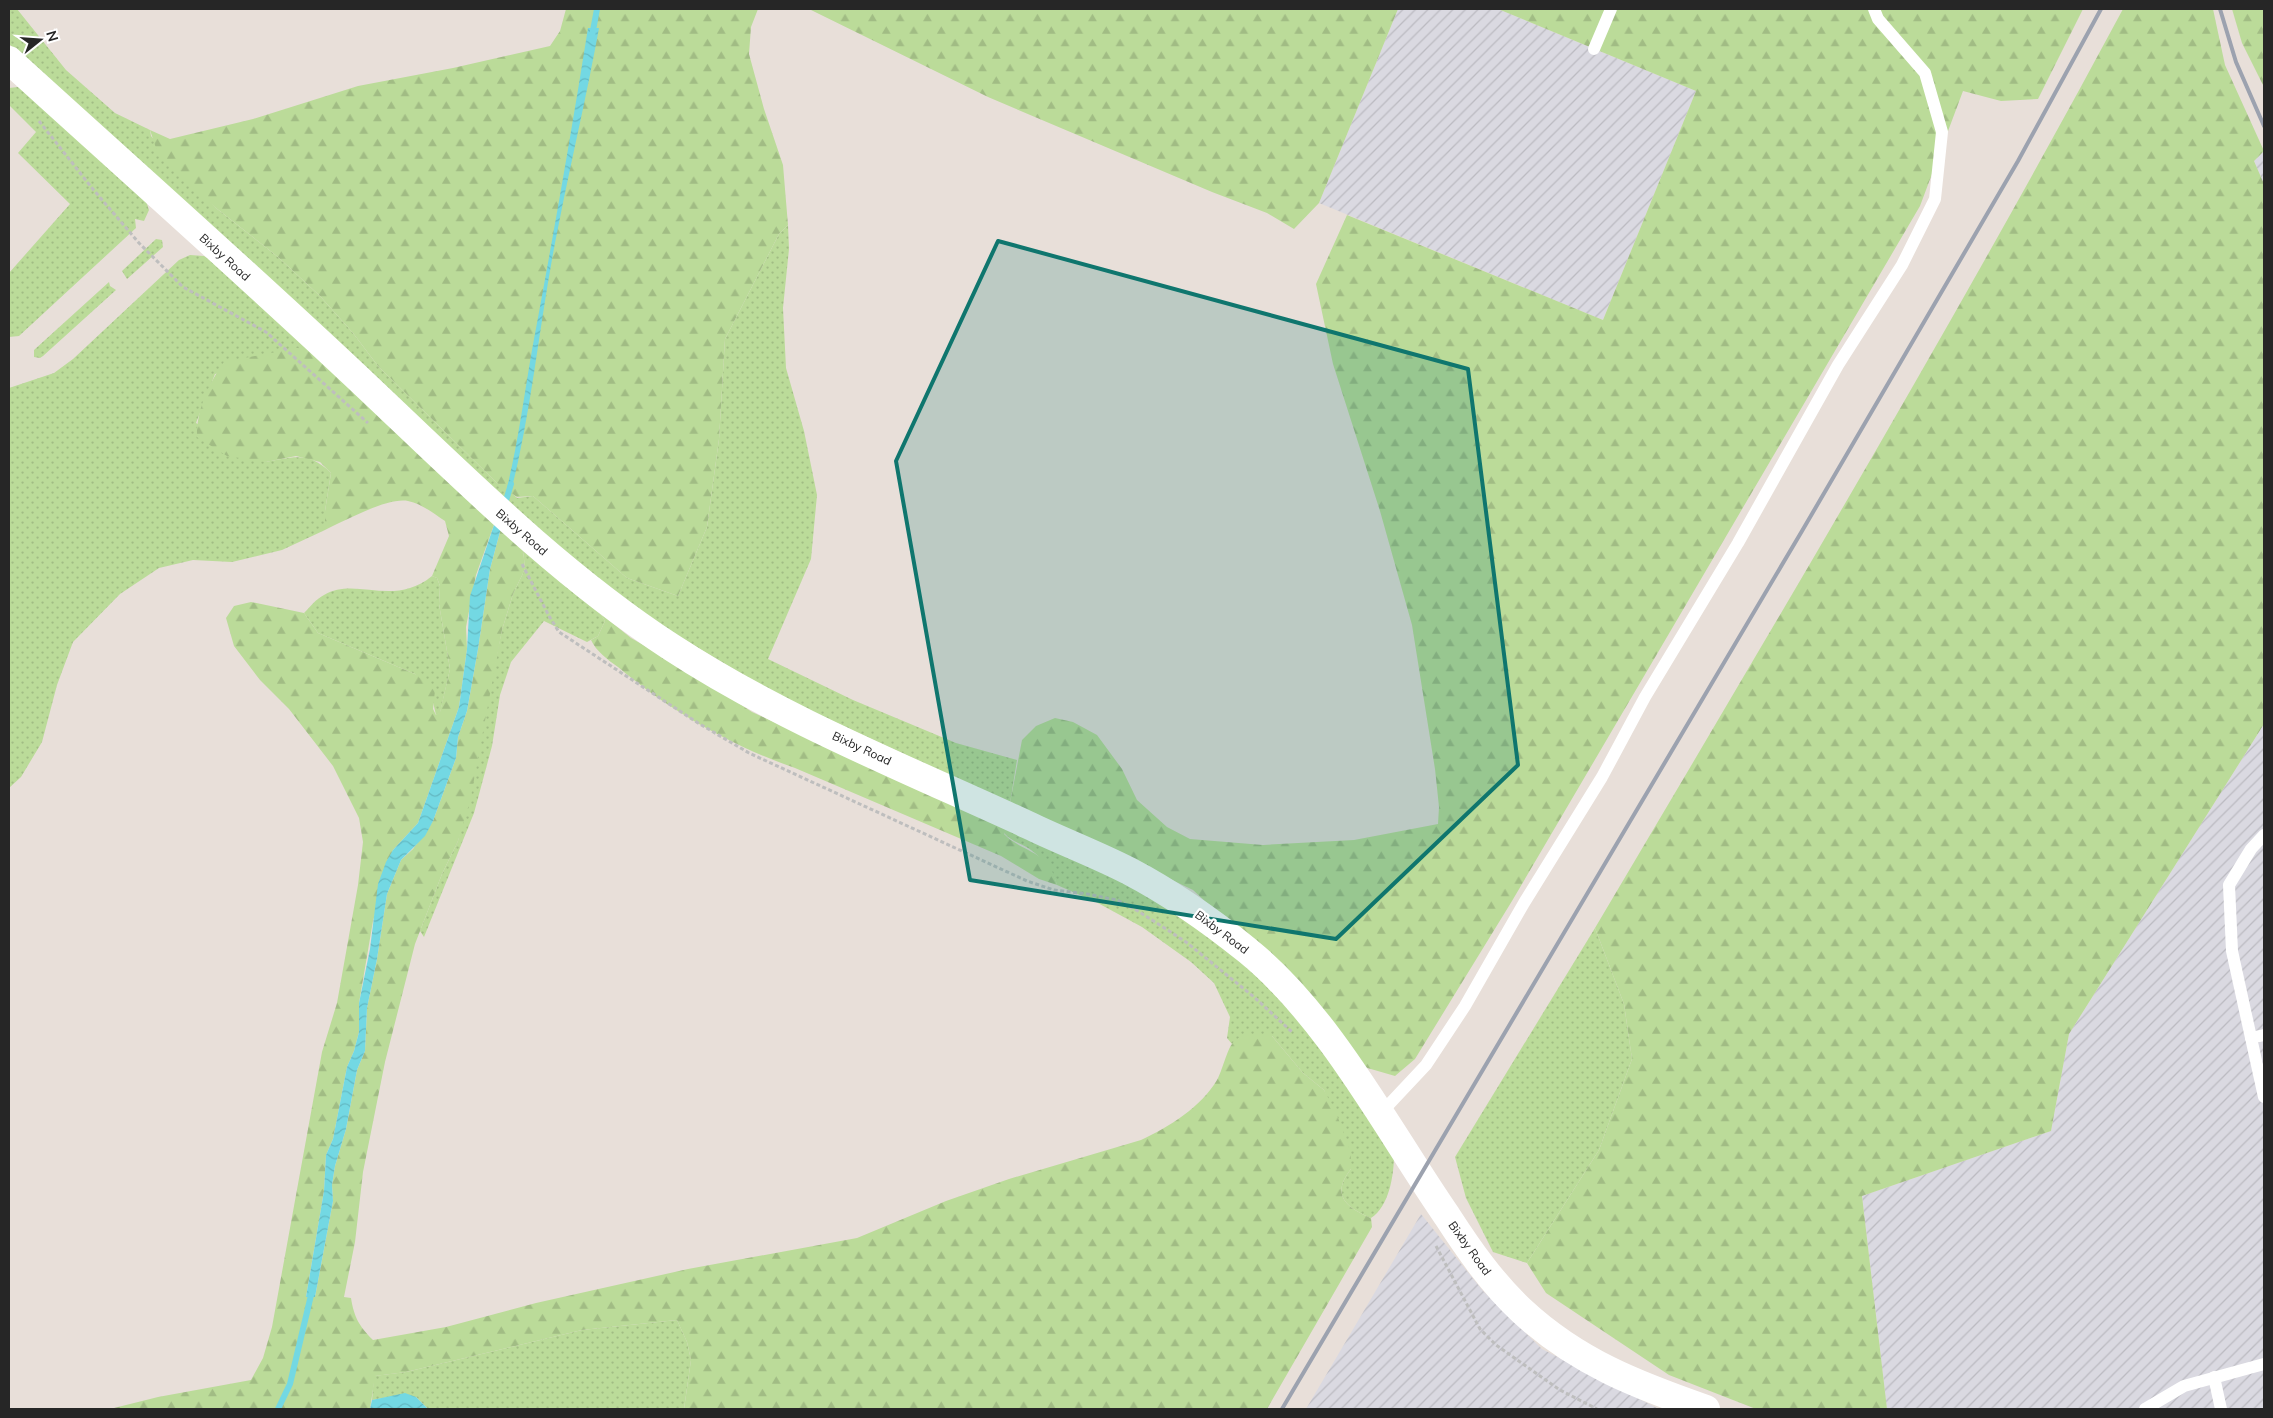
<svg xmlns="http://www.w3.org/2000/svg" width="2273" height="1418" font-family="Mulish,sans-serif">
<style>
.industrial{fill:url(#industrial-furrows)}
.grass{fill:url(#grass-dots)}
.forest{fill:url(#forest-firs)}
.water{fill:url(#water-waves)}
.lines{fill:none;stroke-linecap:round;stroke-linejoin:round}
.stream{stroke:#73d8e3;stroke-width:6}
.path{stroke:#bebebe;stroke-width:3;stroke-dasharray:4 2.5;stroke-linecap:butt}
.service{stroke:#fff;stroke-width:12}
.tertiary{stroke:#fff;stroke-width:28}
.rail{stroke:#9ca2af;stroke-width:4}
.marked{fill:#0f766e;fill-opacity:0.2;stroke:#0f766e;stroke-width:4;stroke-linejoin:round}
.labels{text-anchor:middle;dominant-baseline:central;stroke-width:4.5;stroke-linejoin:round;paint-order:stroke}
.street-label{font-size:12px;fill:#262626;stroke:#fff}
</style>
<defs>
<pattern id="industrial-furrows" width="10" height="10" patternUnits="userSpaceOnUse" patternTransform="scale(1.25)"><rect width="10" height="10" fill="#dad9e1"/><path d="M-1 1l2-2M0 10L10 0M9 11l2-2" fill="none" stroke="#bbbac1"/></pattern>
<pattern id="grass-dots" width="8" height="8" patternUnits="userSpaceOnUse" patternTransform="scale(1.25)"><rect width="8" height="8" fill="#bbdb99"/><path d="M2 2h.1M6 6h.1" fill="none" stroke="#a1bc84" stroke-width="1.8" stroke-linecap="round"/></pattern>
<pattern id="forest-firs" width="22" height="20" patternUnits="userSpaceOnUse" patternTransform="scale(1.25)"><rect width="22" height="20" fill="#bbdb99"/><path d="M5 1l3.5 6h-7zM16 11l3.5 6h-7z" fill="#a1bc84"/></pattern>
<pattern id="water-waves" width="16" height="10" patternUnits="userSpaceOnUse" patternTransform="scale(1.25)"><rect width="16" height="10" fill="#73d8e3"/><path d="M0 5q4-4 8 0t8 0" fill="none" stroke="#63b9c3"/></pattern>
</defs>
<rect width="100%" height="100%" fill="#e8dfd9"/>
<g class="industrial">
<polygon points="1398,9 1498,9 1696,91 1603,320 1319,203"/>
<polygon points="2264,151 2264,184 2254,161"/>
<polygon points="2264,724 2264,1409 1887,1409 1862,1196 2051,1131 2069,1034"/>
<polygon points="1421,1214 1483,1291 1542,1349 1659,1409 1306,1409"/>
</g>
<g class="grass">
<polygon points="9,9 17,9 66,70 115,113 150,130 151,136 216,208 278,257 320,296 353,333 378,366 497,483 507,488 517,498 533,496 627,578 678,596 707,527 719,439 725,339 779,234 788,225 789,249 783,308 786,368 804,431 817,495 811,559 768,659 853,700 956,743 1017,760 1010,803 776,695 629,606 510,506 9,44"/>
<polygon points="18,87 23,89 145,198 149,210 144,221 135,219 136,228 19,336 9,337 9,273 70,204 18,153 36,132 9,105 9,88"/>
<polygon points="156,239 162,240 163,247 127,279 122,271"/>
<path d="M 190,255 L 204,256 L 219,264 L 311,351 L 215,374 L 196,423 L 266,462 C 293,457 309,451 331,473 L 325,511 L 325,530 L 282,550 L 232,562 L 193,560 L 159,568 L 120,594 L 73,642 L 57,685 L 42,742 L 21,777 L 9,788 L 9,388 L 54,373 L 73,359 L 179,260 Z"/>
<polygon points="109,282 110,286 116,290 43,356 40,358 34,357 34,350"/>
<polygon points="523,549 600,613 605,621 598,636 587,642 544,621 511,662 500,695 492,746 474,813 424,937 420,931 442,874 458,841 502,630 513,594 525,569"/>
<path d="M 432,576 L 437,578 L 440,586 L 439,604 L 450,669 L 440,713 L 436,715 L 433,702 L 415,674 L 318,633 L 304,613 C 310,607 316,599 324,595 C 356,576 393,608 432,576 Z"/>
<path d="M 1008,827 L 1157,899 L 1206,931 L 1281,997 L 1322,1048 L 1394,1155 C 1394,1175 1389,1207 1371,1218 C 1345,1207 1331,1194 1351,1169 L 1324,1090 L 1303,1073 L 1272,1036 L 1240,1038 L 1232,1044 L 1227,1038 L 1230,1017 L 1214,983 L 1191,962 L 1142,927 L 1096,902 L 1057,885 C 1054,872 1043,859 1031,850 C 1022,843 1013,843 1004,833 Z"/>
<polygon points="1595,928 1624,1004 1632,1059 1599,1150 1527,1263 1493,1252 1466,1198 1455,1157"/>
<polygon points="677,1320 687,1342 691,1360 684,1409 428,1409 416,1397 389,1397 372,1400 374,1376 406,1372 582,1330"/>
</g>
<g class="forest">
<polygon points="566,9 758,9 751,27 749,54 764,109 783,165 788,225 779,234 725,339 719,439 707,527 678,596 627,578 533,496 517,497 497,483 378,366 353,333 320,296 278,257 216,208 179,174 156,148 150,130 170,139 253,119 358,86 453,68 550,46 560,31"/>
<polygon points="805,9 1398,9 1319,203 1294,229 1267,213 1212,192 988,97 811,10"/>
<polygon points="1498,9 2083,9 2038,99 2001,101 1963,91 1920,206 1512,901 1415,1059 1395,1076 1364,1067 1314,1003 1193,890 1010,803 1022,740 1036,726 1055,718 1073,722 1097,735 1122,769 1137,800 1167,827 1190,839 1263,845 1354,840 1438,824 1439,807 1435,769 1412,625 1380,511 1333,364 1316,284 1347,215 1603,320 1696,91"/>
<path d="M 2123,9 L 2213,9 L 2225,65 L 2264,151 L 2254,161 L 2264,184 L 2264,724 L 2069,1034 L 2051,1131 L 1862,1196 L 1887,1409 L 1756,1409 L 1669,1375 L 1546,1293 L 1527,1263 L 1599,1150 L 1632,1059 L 1624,1004 L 1595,928 C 1775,624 1956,320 2123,9 Z"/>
<polygon points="2232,9 2264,9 2264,87 2242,43"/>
<path d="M 297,348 L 311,351 L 495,522 L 476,575 L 466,627 L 467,649 L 459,707 L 418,823 L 393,850 L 373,921 L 359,1003 L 359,1032 L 354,1051 L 347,1067 L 333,1139 L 326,1155 L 324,1191 L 306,1297 L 315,1297 L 333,1201 L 332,1185 L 335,1166 L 346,1129 L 357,1070 L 365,1051 L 367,1008 L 377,959 L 387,894 L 401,860 L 413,849 L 433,821 L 456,758 L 458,737 L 467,711 L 478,649 L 490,569 L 501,528 L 523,549 L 525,569 L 513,594 L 502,630 L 470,801 L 458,841 L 442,874 L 415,944 L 385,1062 L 363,1172 L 355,1242 L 344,1297 L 351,1298 C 354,1317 359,1326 373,1340 L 446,1327 L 536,1303 L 688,1269 L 857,1238 L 946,1201 L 1009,1179 L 1141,1140 C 1169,1127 1201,1107 1217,1080 C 1222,1071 1227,1050 1232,1044 C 1241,1031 1259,1035 1272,1036 L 1303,1073 L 1324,1090 L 1337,1115 L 1351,1153 L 1351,1169 C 1331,1194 1345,1207 1371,1218 L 1372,1227 L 1267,1409 L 684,1409 L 691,1360 L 687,1342 L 677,1320 L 582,1330 L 406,1372 L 375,1376 L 370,1409 L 110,1409 L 158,1397 L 251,1380 L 263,1358 L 272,1327 L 322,1052 L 337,1003 L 358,885 L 363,842 L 359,818 L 333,766 L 289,709 L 260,680 L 234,646 L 226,618 L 234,606 L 251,602 L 304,613 L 318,633 L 415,674 L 435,690 L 433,709 L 436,715 L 440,712 L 450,669 L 439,604 L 440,586 L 437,578 L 432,576 L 449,536 L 445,521 C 433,513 422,504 408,501 C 388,497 344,521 325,530 L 325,511 L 331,473 L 320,462 L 296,456 L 266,462 L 227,456 L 197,437 C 196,411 209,383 224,362 Z"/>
<path d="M 600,613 L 631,638 L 698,676 L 752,712 L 1008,827 L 1004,834 C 1024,854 1049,850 1057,885 L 1039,879 L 1001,856 L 795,768 C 731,746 669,710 618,667 C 608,660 596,651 591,640 L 598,636 L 605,621 Z"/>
</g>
<g class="water">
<path d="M 588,28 L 599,28 C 587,95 571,161 558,228 C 540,315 533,405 511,492 L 507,488 C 518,443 524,396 532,350 C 552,243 571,135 588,28 Z"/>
<polygon points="495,522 501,528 490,569 478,649 467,711 458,737 456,758 433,821 425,836 401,860 387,894 377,959 367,1008 365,1051 357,1070 346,1129 335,1166 332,1185 333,1201 315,1297 306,1297 324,1191 326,1155 333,1139 347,1067 354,1051 359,1032 359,1003 370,949 378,884 386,862 393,850 418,823 459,707 467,649 470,596"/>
<polygon points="405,1393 416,1397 428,1409 370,1409 372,1400"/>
</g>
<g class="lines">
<g class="stream">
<polyline points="592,36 597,9"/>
<polyline points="504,507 511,484"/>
<polyline points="278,1409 290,1384 312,1291"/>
</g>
<g class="path">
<polyline points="39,121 92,188 139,243 183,287 266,332 368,423"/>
<polyline points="522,564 549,616 559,632 698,723 749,753 1027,881 1054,890 1087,894 1117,900 1138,911 1186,942 1254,997 1292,1032"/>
<polyline points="1436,1246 1480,1329 1496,1345 1560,1390 1597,1409"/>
</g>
<g class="service">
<polyline points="1594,49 1611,9"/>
<polyline points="2264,835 2251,849 2229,885 2232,951 2264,1097"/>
<polyline points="2251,1038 2264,1035"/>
<polyline points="1380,1114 1426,1065 1465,1006 1524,903 1602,777 1645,697 1738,543 1838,365 1902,265 1935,199 1942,132 1925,73 1878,19 1874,9"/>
<polyline points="2214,1377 2221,1409"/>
<polyline points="2145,1409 2184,1386 2264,1364"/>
</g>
<path class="tertiary" d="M 9,60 C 121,162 234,262 345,366 C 450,464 550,568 671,647 C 781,719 909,770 1028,825 C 1061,841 1096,854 1129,871 C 1171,893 1211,921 1248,951 C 1330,1018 1387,1129 1447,1216 C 1469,1250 1492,1283 1522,1311 C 1577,1362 1637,1385 1706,1409"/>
<g class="rail">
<polyline points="2220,9 2236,62 2264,126"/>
<polyline points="1282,1409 1802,531 2018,161 2101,9"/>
</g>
</g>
<path class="marked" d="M 998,241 L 1468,369 L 1518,765 L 1336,939 L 970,880 L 896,461 Z"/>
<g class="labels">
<g class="street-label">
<text transform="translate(225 257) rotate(42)">Bixby Road</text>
<text transform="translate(522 532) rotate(41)">Bixby Road</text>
<text transform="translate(862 748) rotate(25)">Bixby Road</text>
<text transform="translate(1222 932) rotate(37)">Bixby Road</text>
<text transform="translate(1470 1248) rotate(54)">Bixby Road</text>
</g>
</g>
<rect width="2273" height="1418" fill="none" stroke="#262626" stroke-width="20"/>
<g transform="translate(40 40) rotate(73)" stroke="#ffffff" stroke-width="4" paint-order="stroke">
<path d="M0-4L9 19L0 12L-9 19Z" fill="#262626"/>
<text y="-8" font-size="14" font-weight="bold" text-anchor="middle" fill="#262626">N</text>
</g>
</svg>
